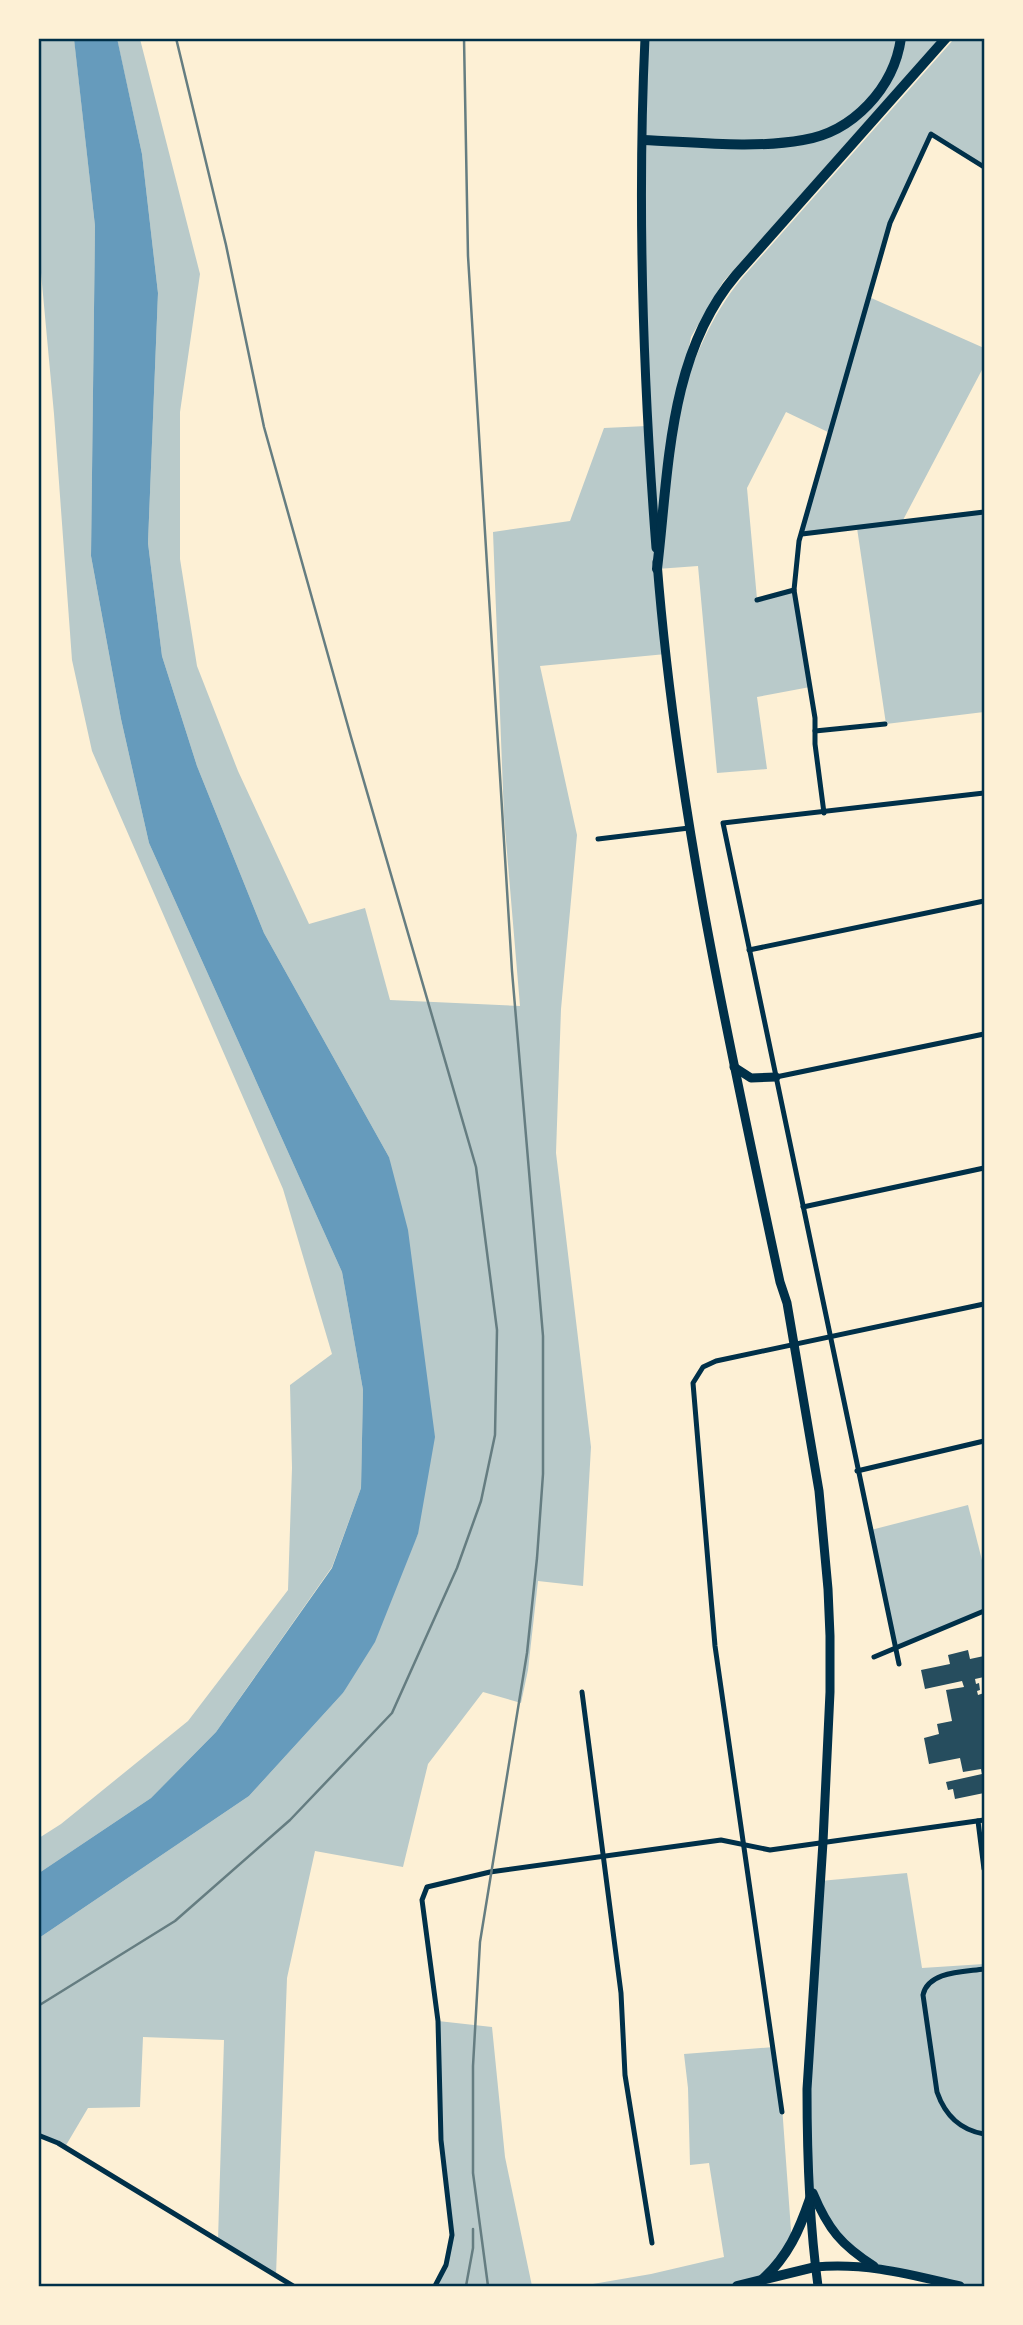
<svg xmlns="http://www.w3.org/2000/svg" width="1023" height="2325" font-family="'Playfair Display',serif">
<style>
.green{fill:#b9caca}
.water{fill:#669bbc}
.building{fill:#264d5e}
.lines{fill:none;stroke-linecap:round;stroke-linejoin:round}
.minor{stroke:#003049;stroke-width:5}
.primary{stroke:#003049;stroke-width:9}
.motorway{stroke:#003049;stroke-width:10}
.rail{stroke:#657d81;stroke-width:2.5}
.neatline{fill:none;stroke:#003049;stroke-width:2.5}
</style>
<rect width="100%" height="100%" fill="#fdf0d5"/>
<g class="green">
<polygon points="74,38 95,226 91,556 121,719 149,843 342,1272 363,1390 361,1488 332,1567 216,1732 151,1798 39,1873 39,1838 61,1824 188,1721 288,1590 292,1468 290,1385 332,1354 283,1189 92,751 72,660 54,414 40,262 38,39"/>
<path d="M 117,39 L 140,39 L 200,274 L 180,412 L 180,559 L 197,666 L 238,771 L 309,924 L 365,908 L 390,1000 L 520,1006 L 504,817 L 493,532 L 570,521 L 604,428 L 647,426 L 644,353 L 645,39 L 939,39 L 723,282 L 691,337 L 677,405 C 695,359 710,316 742,278 L 954,39 L 984,39 L 984,167 L 931,134 L 890,223 L 869,297 L 984,348 L 984,366 L 902,522 L 984,512 L 984,712 L 886,724 L 857,528 L 802,534 L 830,433 L 786,412 L 747,488 L 757,599 L 794,590 L 810,687 L 757,697 L 767,769 L 717,773 L 698,566 L 657,569 L 666,654 L 540,666 L 577,835 L 561,1009 L 556,1153 L 591,1447 L 583,1586 L 538,1581 L 528,1670 L 521,1703 L 483,1692 L 428,1764 L 403,1867 L 315,1851 L 287,1978 L 276,2275 L 218,2240 L 224,2040 L 143,2037 L 140,2107 L 88,2108 L 65,2147 L 39,2135 L 39,1938 L 249,1796 L 343,1693 L 418,1534 L 389,1157 L 264,933 L 197,766 L 162,656 L 148,543 L 158,293 L 142,154 Z"/>
<polygon points="968,1505 984,1568 984,1611 896,1648 871,1530"/>
<polygon points="907,1873 922,1968 984,1964 984,2286 960,2286 876,2267 847,2248 810,2184 807,2139 820,1881"/>
<polygon points="438,2021 492,2027 505,2157 532,2286 435,2286 443,2273 452,2235 444,2158"/>
<polygon points="774,2047 781,2092 792,2244 771,2271 737,2286 581,2286 651,2274 724,2257 709,2163 690,2165 688,2088 684,2054"/>
</g>
<polygon class="water" points="117,38 142,154 158,293 148,543 162,656 197,766 264,933 389,1157 408,1230 435,1437 418,1534 375,1642 343,1693 249,1796 39,1938 39,1873 151,1798 216,1732 332,1568 361,1488 363,1390 342,1272 149,843 121,719 91,556 95,226 74,39"/>
<polygon class="building" points="968,1650 970,1659 984,1656 984,1677 975,1679 976,1684 979,1683 980,1690 977,1691 978,1695 984,1693 984,1793 955,1799 953,1789 948,1790 946,1782 982,1774 981,1769 963,1772 960,1758 929,1764 924,1738 939,1734 937,1724 952,1721 946,1690 964,1687 962,1681 925,1689 921,1670 950,1664 948,1655"/>
<g class="lines">
<g class="minor">
<polyline points="802,534 984,512"/>
<polyline points="757,600 794,590"/>
<polyline points="815,731 885,724"/>
<polyline points="824,813 815,744 815,718 794,590 799,541 890,223 931,134 984,167"/>
<polyline points="598,839 689,828"/>
<polyline points="749,950 984,901"/>
<polyline points="776,1077 984,1034"/>
<polyline points="803,1207 984,1168"/>
<polyline points="857,1471 984,1441"/>
<polyline points="874,1657 984,1611"/>
<polyline points="899,1664 723,823 984,793"/>
<polyline points="582,1692 621,1993 625,2075 652,2243"/>
<polyline points="978,1821 984,1869"/>
<path d="M 984,1969 C 964,1972 928,1971 923,1995 L 937,2092 C 945,2115 960,2130 984,2134"/>
<polyline points="782,2112 715,1646 693,1383 703,1367 716,1361 984,1304"/>
<polyline points="38,2135 58,2143 293,2286"/>
<polyline points="435,2286 446,2265 452,2235 441,2140 438,2021 422,1900 427,1887 490,1872 721,1840 770,1850 984,1820"/>
</g>
<g class="primary">
<path d="M 645,38 C 637,208 643,379 656,548"/>
<path d="M 657,562 C 676,806 729,1044 780,1282 L 787,1303 L 819,1491 L 828,1589 L 830,1636 L 830,1692 L 823,1842 L 807,2089 C 807,2155 809,2221 818,2286"/>
<polyline points="734,1067 751,1078 776,1077"/>
<path d="M 813,2193 C 828,2229 841,2245 874,2266"/>
<path d="M 815,2267 C 866,2262 912,2275 960,2286"/>
</g>
<g class="motorway">
<path d="M 643,140 C 693,142 754,149 803,140 C 853,132 894,88 901,38"/>
<path d="M 657,569 C 669,469 668,355 736,275 L 946,38"/>
<path d="M 763,2279 C 788,2256 799,2231 810,2199"/>
<polyline points="737,2286 815,2267"/>
</g>
<g class="rail">
<polyline points="464,38 468,256 512,971 543,1336 543,1474 537,1558 527,1653 480,1942 473,2066 473,2173 488,2286"/>
<polyline points="38,2006 175,1921 290,1820 392,1713 457,1568 481,1501 495,1435 497,1330 476,1167 351,737 264,427 226,245 176,38"/>
<polyline points="466,2286 473,2248 473,2229"/>
</g>
</g>
<rect width="1023" height="2325" fill="none" stroke="#fdf0d5" stroke-width="80"/>
<rect x="40" y="40" width="943" height="2245" class="neatline"/>
</svg>
